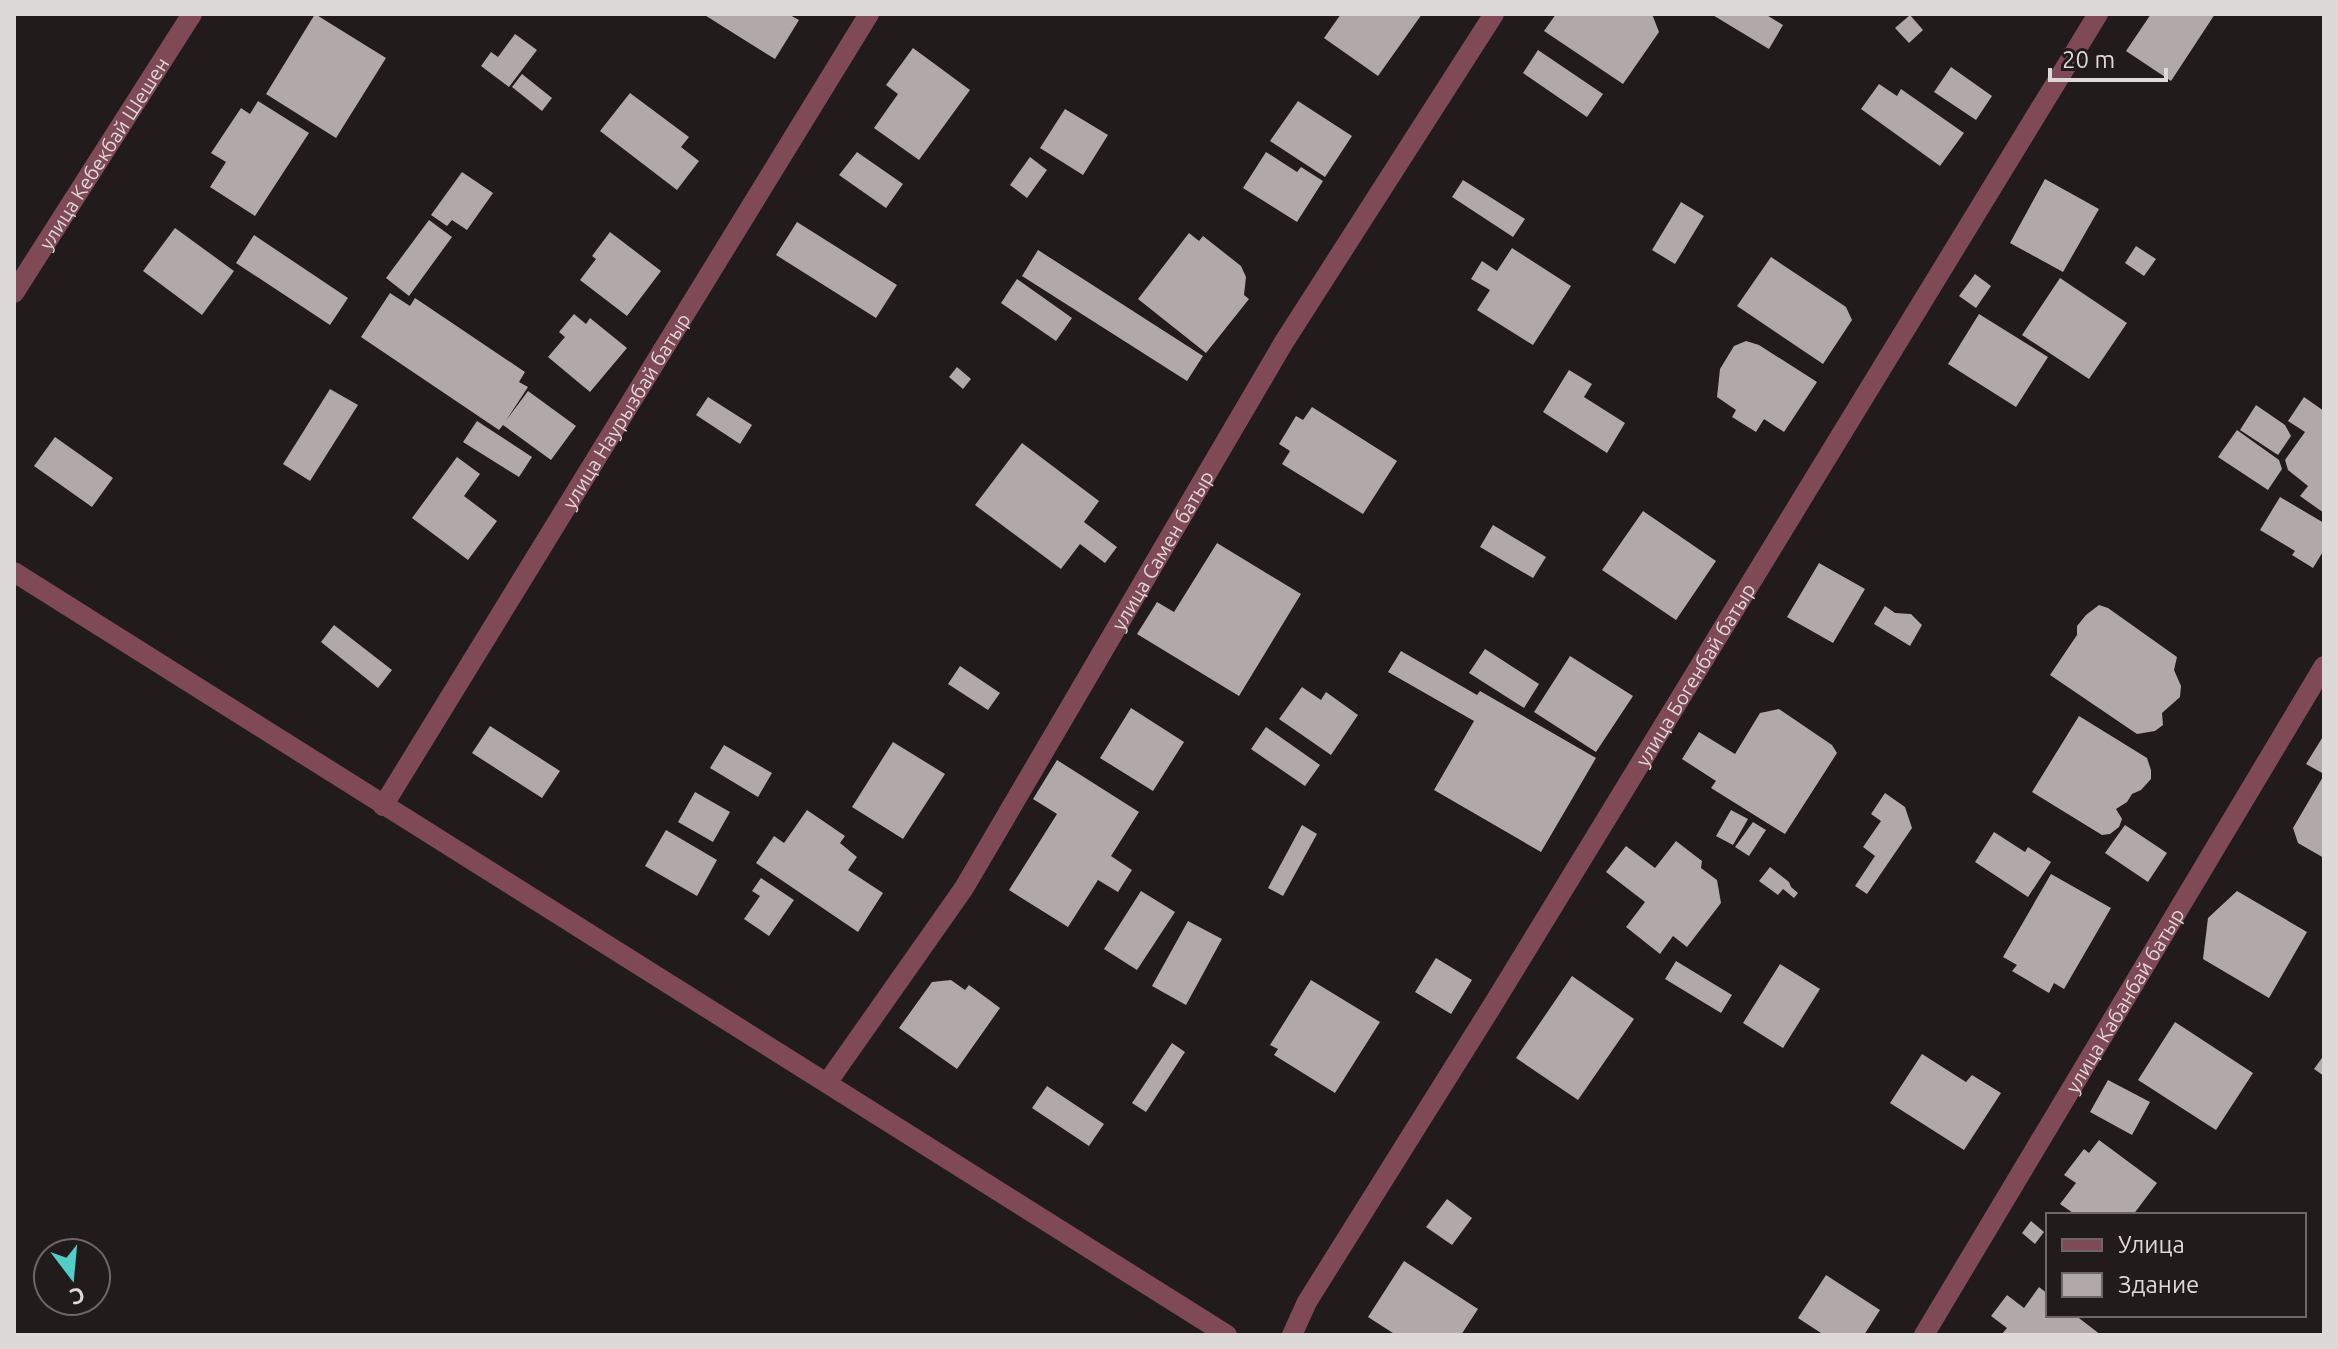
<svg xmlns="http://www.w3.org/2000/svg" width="2338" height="1349" font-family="Ubuntu,sans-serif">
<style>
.building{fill:#b0a8a9}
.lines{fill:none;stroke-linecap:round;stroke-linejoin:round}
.minor{stroke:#7f4a56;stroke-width:20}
.labels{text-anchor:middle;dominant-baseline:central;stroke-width:8;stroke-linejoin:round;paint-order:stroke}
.street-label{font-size:20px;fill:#ddd9d9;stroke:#211b1c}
</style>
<rect width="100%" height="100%" fill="#211b1c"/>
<g class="building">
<polygon points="315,14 386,58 336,138 266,94"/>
<polygon points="703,14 788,14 799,20 775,59"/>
<polygon points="1341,14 1422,14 1378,76 1324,38"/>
<polygon points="1556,14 1652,14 1659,32 1623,84 1544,31"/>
<polygon points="1711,14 1765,14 1783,25 1769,49"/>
<polygon points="2151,14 2215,14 2171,81 2126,51"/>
<polygon points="1910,15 1923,30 1909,43 1895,28"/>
<polygon points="515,34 537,50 509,87 481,66 491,52 498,57"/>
<polygon points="913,48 970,90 919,160 874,128 898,94 886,85"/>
<polygon points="1538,50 1603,94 1587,117 1523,73"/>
<polygon points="1951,67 1992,96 1976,120 1934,92"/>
<polygon points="522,74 552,98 542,111 512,87"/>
<polygon points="1879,84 1897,96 1901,89 1964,133 1940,166 1861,109"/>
<polygon points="630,93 689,137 681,147 699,161 677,190 600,131"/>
<polygon points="258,101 309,133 255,216 210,187 226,162 211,153 241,108 250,114"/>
<polygon points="1298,101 1352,136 1325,177 1270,141"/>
<polygon points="1065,109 1108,135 1083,175 1040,148"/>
<polygon points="857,152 903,184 886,208 839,175"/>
<polygon points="1266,152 1297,172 1301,167 1323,181 1297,222 1243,188"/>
<polygon points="1030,157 1047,170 1027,198 1010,185"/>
<polygon points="462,172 493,193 467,230 452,220 447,226 431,215"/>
<polygon points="2045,179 2099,209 2063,272 2010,243"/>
<polygon points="1463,180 1525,219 1513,237 1452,197"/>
<polygon points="1681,202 1704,216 1675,264 1652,250"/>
<polygon points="429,220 452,237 409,296 386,278"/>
<polygon points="797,222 897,285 876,318 776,255"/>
<polygon points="175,228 234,271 202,315 143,271"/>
<polygon points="610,232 661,271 627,316 580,280 596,259 592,256"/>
<polygon points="1189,233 1199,241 1203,236 1241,266 1246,277 1244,295 1249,299 1206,353 1138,299"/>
<polygon points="254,235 348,298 330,325 236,263"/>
<polygon points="2136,246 2156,259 2144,276 2125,263"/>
<polygon points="1512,248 1571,286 1533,345 1477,310 1490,290 1471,279 1482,261 1497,271"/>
<polygon points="1038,250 1203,356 1187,381 1022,276"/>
<polygon points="1771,257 1846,307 1852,320 1823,364 1737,306"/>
<polygon points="1975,274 1991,286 1976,308 1959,296"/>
<polygon points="2060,278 2127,323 2089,379 2022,335"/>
<polygon points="1017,279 1072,318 1056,341 1001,303"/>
<polygon points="390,293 410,306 415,298 525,372 519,382 528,387 505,422 528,391 576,426 551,460 503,425 499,430 361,337"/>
<polygon points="574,314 586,324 590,318 627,348 590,392 548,357 565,337 559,332"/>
<polygon points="1979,314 2048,357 2016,407 1948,364"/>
<polygon points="1746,341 1759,345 1817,382 1784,432 1764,419 1756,432 1732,417 1736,410 1717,397 1720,369 1734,346"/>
<polygon points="957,367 971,379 963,389 949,377"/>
<polygon points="1569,370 1592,384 1584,397 1625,423 1607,453 1543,412"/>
<polygon points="330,389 358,405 310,481 283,464"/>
<polygon points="708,397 752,425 740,444 696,415"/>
<polygon points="2304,397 2324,411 2324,513 2300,496 2308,486 2288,470 2285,460 2305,432 2288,421"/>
<polygon points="2256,405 2285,425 2291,436 2278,455 2240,430"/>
<polygon points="1312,407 1397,461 1363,514 1282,464 1290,451 1279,444 1296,416 1303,420"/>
<polygon points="477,421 532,457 519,477 463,442"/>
<polygon points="2237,430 2279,460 2282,469 2268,490 2218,457"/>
<polygon points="55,437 113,478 92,507 34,466"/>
<polygon points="1022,443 1099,501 1084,522 1117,547 1105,563 1080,544 1061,569 975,505"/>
<polygon points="457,457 480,474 464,496 497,521 468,560 412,518"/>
<polygon points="2280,497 2324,523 2324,550 2313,568 2292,555 2295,551 2260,530"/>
<polygon points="1643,511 1716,561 1676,620 1602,570"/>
<polygon points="1493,525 1546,557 1533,578 1480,547"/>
<polygon points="1217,543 1301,594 1239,696 1137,634 1157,602 1174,612"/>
<polygon points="1819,563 1865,589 1833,643 1787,617"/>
<polygon points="2099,605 2108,608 2177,657 2174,670 2181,686 2180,697 2162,713 2163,725 2155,731 2137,734 2050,675 2077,635 2077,626 2086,615"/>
<polygon points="1885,606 1895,613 1911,614 1922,625 1910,646 1874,624"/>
<polygon points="334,625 392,670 378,688 321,642"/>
<polygon points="1485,649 1539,684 1524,708 1469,673"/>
<polygon points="1401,651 1477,695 1480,691 1596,758 1541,852 1434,790 1474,721 1388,672"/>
<polygon points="1570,656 1633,696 1596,752 1534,712"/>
<polygon points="960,666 1000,693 988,710 948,684"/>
<polygon points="1302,687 1321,700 1326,692 1358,715 1331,755 1279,719"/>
<polygon points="1131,708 1184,742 1153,791 1100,758"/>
<polygon points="1779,709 1832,745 1837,753 1785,834 1711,788 1716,781 1682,759 1699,732 1735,754 1760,713"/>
<polygon points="2079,716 2147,758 2151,770 2151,779 2141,790 2132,794 2127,802 2116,809 2122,819 2119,827 2110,834 2102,835 2032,792"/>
<polygon points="490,726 560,771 542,798 472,753"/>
<polygon points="1266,727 1320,765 1305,786 1251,749"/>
<polygon points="2324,735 2324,774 2306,764"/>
<polygon points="893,742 945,774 903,839 852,807"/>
<polygon points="724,745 772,773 758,797 710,768"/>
<polygon points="1057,760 1139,812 1111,856 1132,870 1118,892 1098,880 1068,927 1009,890 1057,814 1033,799"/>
<polygon points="2324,775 2324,858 2298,843 2293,828"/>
<polygon points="695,792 730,812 713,842 678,822"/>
<polygon points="1885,793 1905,807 1912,828 1867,894 1855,886 1875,856 1863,847 1881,821 1871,814"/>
<polygon points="807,810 845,836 840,843 857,857 848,870 883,893 858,932 756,863 774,836 784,843"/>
<polygon points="1731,810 1748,819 1733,845 1716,836"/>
<polygon points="1753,822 1766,830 1749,856 1735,847"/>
<polygon points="1302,825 1317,834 1283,896 1268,888"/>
<polygon points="2125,825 2167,853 2148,882 2105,853"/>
<polygon points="666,830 717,860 697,896 645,866"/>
<polygon points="1994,832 2025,852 2028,847 2051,862 2028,897 1975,862"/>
<polygon points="1676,841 1702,861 1701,868 1717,880 1721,903 1687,947 1673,936 1660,954 1626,927 1645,902 1606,872 1626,846 1655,868"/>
<polygon points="1770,867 1789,882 1791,887 1798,893 1794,898 1783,889 1778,895 1759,881"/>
<polygon points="2051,874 2111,908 2064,989 2054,983 2049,993 2012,971 2017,965 2003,957"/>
<polygon points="761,878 794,900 769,936 744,919 760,896 752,891"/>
<polygon points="1141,891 1175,912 1137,970 1104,949"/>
<polygon points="2237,891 2307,932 2269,998 2203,959 2208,918"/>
<polygon points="1188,921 1222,939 1186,1005 1152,986"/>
<polygon points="1436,958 1472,980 1451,1014 1415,992"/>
<polygon points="1676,961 1732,995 1721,1013 1665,979"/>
<polygon points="1780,964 1820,989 1783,1048 1743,1023"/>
<polygon points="1572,976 1634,1019 1578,1100 1516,1058"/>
<polygon points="951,980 965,990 969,985 1000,1008 957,1069 899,1028 932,982"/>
<polygon points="1311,980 1380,1022 1335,1093 1274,1055 1278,1049 1270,1045"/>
<polygon points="2175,1022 2253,1073 2216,1130 2138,1080"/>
<polygon points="1172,1043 1185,1052 1146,1112 1132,1103"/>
<polygon points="1922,1054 1966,1082 1972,1075 2001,1093 1964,1150 1890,1103"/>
<polygon points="2324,1055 2324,1076 2314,1069"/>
<polygon points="2108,1080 2150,1102 2132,1135 2090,1112"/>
<polygon points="1047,1086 1104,1124 1089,1146 1032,1108"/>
<polygon points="2099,1140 2157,1183 2133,1215 2076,1215 2060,1204 2076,1183 2064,1175 2084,1149 2089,1153"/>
<polygon points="1447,1199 1472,1218 1452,1245 1426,1227"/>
<polygon points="2031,1221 2044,1232 2035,1244 2022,1233"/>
<polygon points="1404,1261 1478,1309 1461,1335 1396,1335 1368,1317"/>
<polygon points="1826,1275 1880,1310 1864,1335 1824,1335 1798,1318"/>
<polygon points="2039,1287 2048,1294 2048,1315 2075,1315 2101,1335 2001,1335 2007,1328 1991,1316 2007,1295 2024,1308"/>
</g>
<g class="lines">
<g class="minor">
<path id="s1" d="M 14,293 L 192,14"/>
<polyline points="14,572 1227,1335"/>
<path id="s2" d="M 383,806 L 869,14"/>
<path id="s3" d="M 827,1083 L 964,888 L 1284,342 L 1494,14"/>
<path id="s4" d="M 1292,1335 L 1307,1302 L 1494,1003 L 2098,14"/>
<path id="s5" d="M 1924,1335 L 2324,666"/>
</g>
</g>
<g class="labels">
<g class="street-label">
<text stroke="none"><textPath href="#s1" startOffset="166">улица Кебекбай Шешен</textPath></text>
<text stroke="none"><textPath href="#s2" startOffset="464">улица Наурызбай батыр</textPath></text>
<text stroke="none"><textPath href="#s3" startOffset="630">улица Самен батыр</textPath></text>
<text stroke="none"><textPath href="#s4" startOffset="774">улица Богенбай батыр</textPath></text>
<text stroke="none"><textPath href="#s5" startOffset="390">улица Кабанбай батыр</textPath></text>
</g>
</g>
<rect width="2338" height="1349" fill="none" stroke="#ddd9d9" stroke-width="32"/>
<rect x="2046" y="1213" width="260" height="104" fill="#211b1c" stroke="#6c6768" stroke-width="2"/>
<rect x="2062" y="1239" width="40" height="12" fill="#7f4a56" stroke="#6c6768" stroke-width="2"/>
<text x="2118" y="1253" font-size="24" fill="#ddd9d9">Улица</text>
<rect x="2062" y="1273" width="40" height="24" fill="#b0a8a9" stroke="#6c6768" stroke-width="2"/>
<text x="2118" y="1293" font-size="24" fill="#ddd9d9">Здание</text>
<g transform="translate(72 1277) rotate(164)"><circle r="38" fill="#211b1c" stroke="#6c6768" stroke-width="2"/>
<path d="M0-6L14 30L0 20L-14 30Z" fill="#54cdc8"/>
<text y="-12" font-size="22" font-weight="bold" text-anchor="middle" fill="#ddd9d9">С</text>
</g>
<path d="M2050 68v12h116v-12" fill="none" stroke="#ddd9d9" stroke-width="4"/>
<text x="2062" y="68" font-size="24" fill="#ddd9d9" stroke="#211b1c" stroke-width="6" paint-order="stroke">20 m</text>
</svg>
